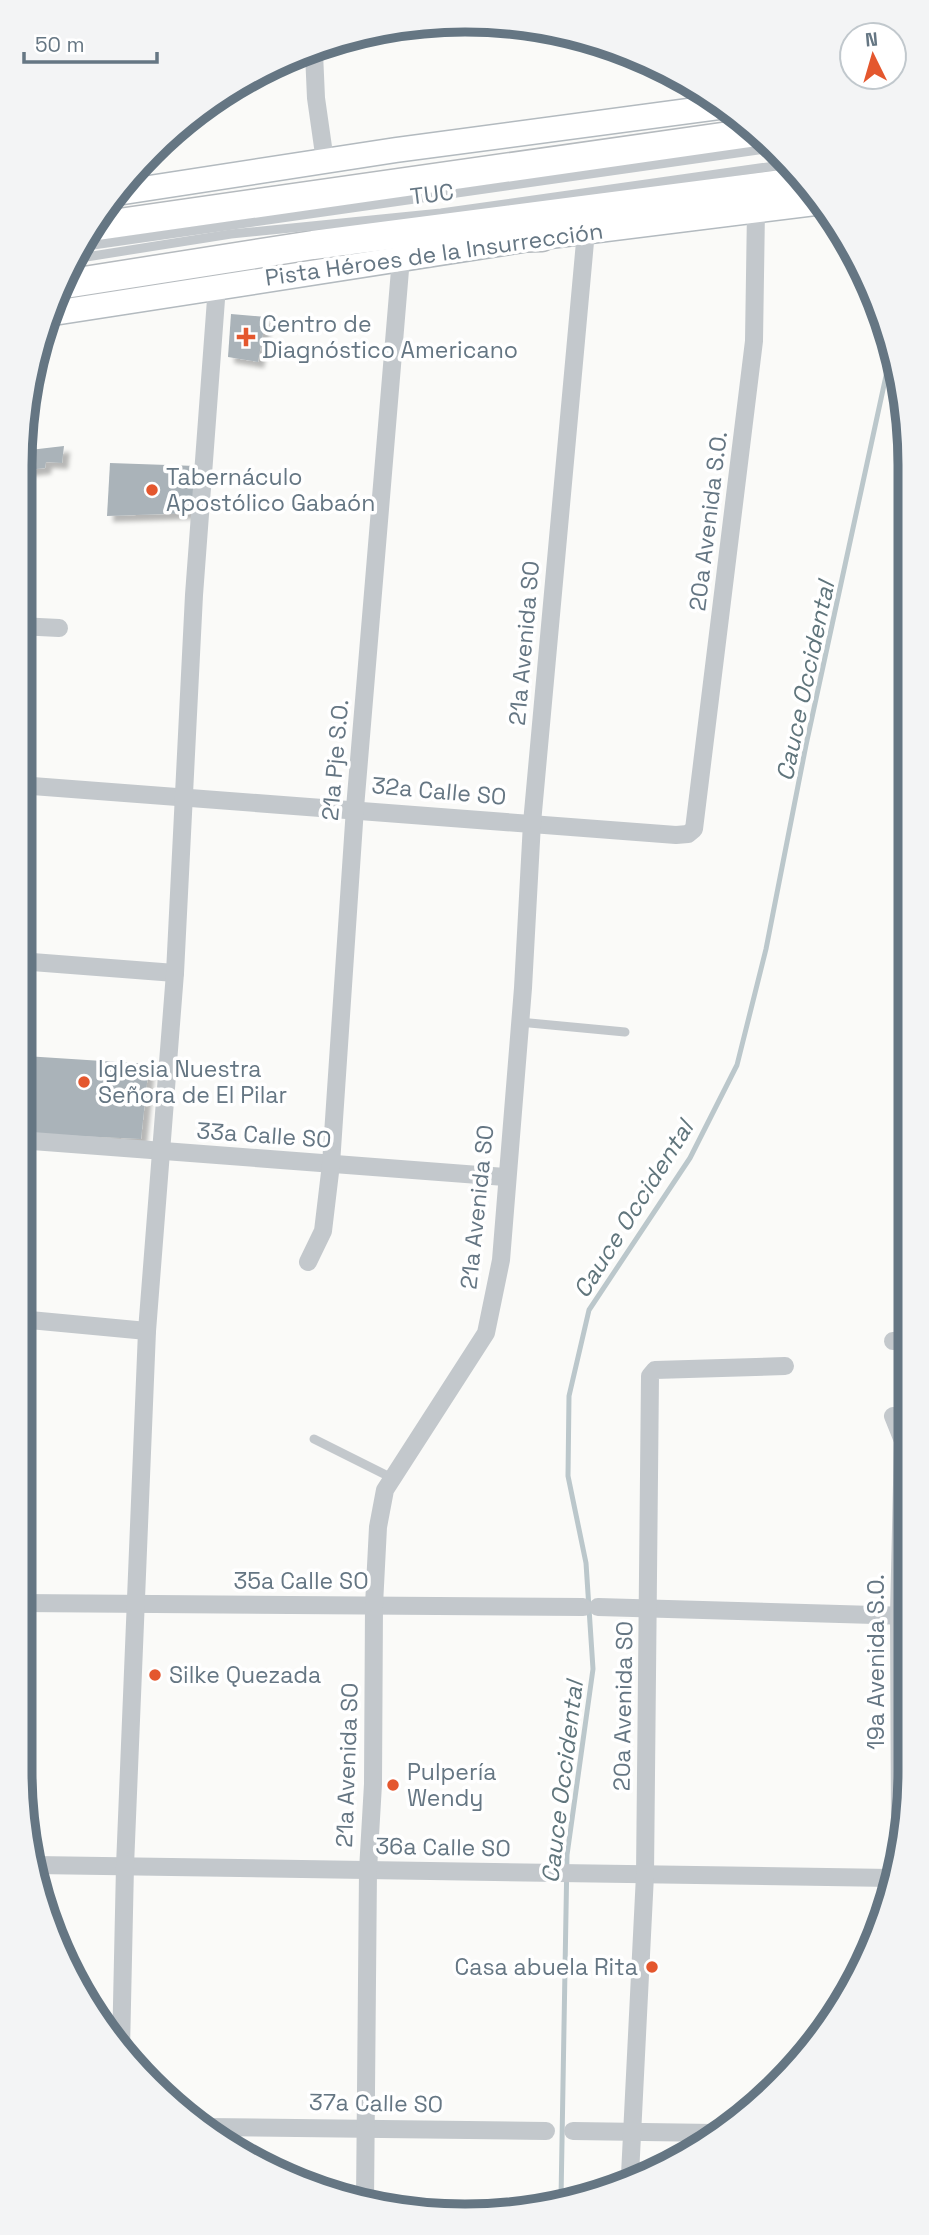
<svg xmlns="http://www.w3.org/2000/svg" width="929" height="2235" font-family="'Space Grotesk',sans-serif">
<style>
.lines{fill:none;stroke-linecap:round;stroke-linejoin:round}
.stream{stroke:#bbc7cb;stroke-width:5}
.building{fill:#aab3b9;filter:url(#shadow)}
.secondary-casing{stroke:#b3babf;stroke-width:27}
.primary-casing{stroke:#b5babe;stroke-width:31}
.lane{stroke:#c3c8cc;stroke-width:9}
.street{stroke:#c3c8cc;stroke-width:18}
.secondary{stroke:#fff;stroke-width:24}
.primary{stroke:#fff;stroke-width:28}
.poi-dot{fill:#e4572e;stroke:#fff;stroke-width:2.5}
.labels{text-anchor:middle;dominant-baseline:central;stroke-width:7;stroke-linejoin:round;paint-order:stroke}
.street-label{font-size:23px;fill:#657683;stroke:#fff}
.poi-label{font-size:23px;fill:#657683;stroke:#fff;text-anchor:start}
.water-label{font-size:24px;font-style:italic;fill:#60757c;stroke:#fff}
.rim{fill:none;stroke:#657683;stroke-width:9}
</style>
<defs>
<filter id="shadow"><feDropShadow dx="6" dy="6" stdDeviation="2" flood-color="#0004"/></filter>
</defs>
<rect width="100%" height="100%" fill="#fafaf8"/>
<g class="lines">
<polyline class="stream" points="561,2199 567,1855 593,1669 586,1563 568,1476 569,1396 589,1310 690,1158 737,1065 766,949 806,745 889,362 888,338"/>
</g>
<g class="building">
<polygon points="231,314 266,317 258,362 228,357"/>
<polygon points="64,446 62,463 46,462 45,468 19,471 21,451"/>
<polygon points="110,463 196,466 194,513 107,516"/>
<polygon points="25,1056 149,1064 141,1139 19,1133 19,1100"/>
</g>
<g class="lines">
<g class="secondary-casing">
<g id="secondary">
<polyline points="117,193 396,150 726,106"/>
<polyline points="47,314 542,237 823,202"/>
</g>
</g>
<g class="primary-casing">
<g id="primary">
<polyline points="98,226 757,132"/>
<polyline points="480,239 542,237"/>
<polyline points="65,284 313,245 805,181"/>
</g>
</g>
<g class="lane">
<polyline points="86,246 772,148"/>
<polyline points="80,258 231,234 441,213 788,164"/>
<polyline points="519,1022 625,1032"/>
<polyline points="314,1439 392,1478"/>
<polyline points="19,1475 30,1476"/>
</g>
<g class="street">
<polyline points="314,53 316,98 325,161"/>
<polyline points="19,626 59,628"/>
<polyline points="907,723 903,778 907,943"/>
<polyline points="19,785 676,835 688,834 694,829 754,341 756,210"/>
<polyline points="19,961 175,973"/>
<polyline points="19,1140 505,1177"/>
<polyline points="308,1262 323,1231 331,1164 355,808 401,258"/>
<polyline points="19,1319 147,1331"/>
<polyline points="893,1341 909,1340"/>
<polyline points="893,1416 903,1441 899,1615 900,1826"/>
<polyline points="19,1603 583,1607"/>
<polyline points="598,1607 909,1616"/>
<polyline points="35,1865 892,1878"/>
<polyline points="121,2050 125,1866 147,1331 175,973 194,595 217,286"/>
<polyline points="206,2127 546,2131"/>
<polyline points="573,2131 715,2133"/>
<polyline points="630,2175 645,1875 650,1376 655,1370 785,1366"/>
<polyline points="365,2202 368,1870 373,1784 374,1605 378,1527 385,1490 486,1333 501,1260 523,988 532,823 586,231"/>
</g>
<use href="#secondary" class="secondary"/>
<use href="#primary" class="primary"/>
</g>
<g class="poi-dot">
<path d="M242.5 326.5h7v7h7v7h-7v7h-7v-7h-7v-7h7z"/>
<circle cx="152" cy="490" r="7"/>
<circle cx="84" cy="1082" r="7"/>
<circle cx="155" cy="1675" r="7"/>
<circle cx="393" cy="1785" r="7"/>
<circle cx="652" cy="1967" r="7"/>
</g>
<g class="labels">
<g class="street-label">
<text transform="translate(432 194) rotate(-7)">TUC</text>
<text transform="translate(434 254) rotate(-8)">Pista Héroes de la Insurrección</text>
<text transform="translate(708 521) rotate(-83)">20a Avenida S.O.</text>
<text transform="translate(524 643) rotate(-85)">21a Avenida SO</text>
<text transform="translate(335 760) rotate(-85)">21a Pje S.O.</text>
<text transform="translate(439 791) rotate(5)">32a Calle SO</text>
<text transform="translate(264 1135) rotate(4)">33a Calle SO</text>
<text transform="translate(477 1207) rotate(-84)">21a Avenida SO</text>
<text x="301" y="1581">35a Calle SO</text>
<text transform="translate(876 1662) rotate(-90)">19a Avenida S.O.</text>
<text transform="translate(623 1706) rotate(-89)">20a Avenida SO</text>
<text transform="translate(347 1765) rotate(-88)">21a Avenida SO</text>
<text transform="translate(443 1847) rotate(1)">36a Calle SO</text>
<text transform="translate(376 2103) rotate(1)">37a Calle SO</text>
</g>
<g class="poi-label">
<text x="262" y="324">Centro de<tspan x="262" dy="26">Diagnóstico Americano</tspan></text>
<text x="166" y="477">Tabernáculo<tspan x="166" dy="26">Apostólico Gabaón</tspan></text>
<text x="98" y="1069">Iglesia Nuestra<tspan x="98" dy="26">Señora de El Pilar</tspan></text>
<text x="169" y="1675">Silke Quezada</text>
<text x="407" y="1772">Pulpería<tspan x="407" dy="26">Wendy</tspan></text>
<text x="638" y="1967" text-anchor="end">Casa abuela Rita</text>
</g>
<g class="water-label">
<text transform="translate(805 681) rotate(-78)">Cauce Occidental</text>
<text transform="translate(633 1209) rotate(-58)">Cauce Occidental</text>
<text transform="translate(562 1782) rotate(-83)">Cauce Occidental</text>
</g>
</g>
<path d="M0 0H929V2235H0ZM465 32H465A433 433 0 0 1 898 465V1771A433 433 0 0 1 465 2204H465A433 433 0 0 1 32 1771V465A433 433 0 0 1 465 32Z" fill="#f3f4f5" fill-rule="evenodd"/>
<path class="rim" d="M465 32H465A433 433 0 0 1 898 465V1771A433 433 0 0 1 465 2204H465A433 433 0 0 1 32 1771V465A433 433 0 0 1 465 32Z"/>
<g transform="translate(873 56) rotate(355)"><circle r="33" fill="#ffffff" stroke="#c1c8cd" stroke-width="2"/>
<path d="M0-5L12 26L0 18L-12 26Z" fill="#e4572e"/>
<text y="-10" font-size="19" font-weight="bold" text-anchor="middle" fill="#657683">N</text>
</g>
<path d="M24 52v10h133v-10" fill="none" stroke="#657683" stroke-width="3.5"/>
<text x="35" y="52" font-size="21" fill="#657683" stroke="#ffffff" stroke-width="5" paint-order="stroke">50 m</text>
</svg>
